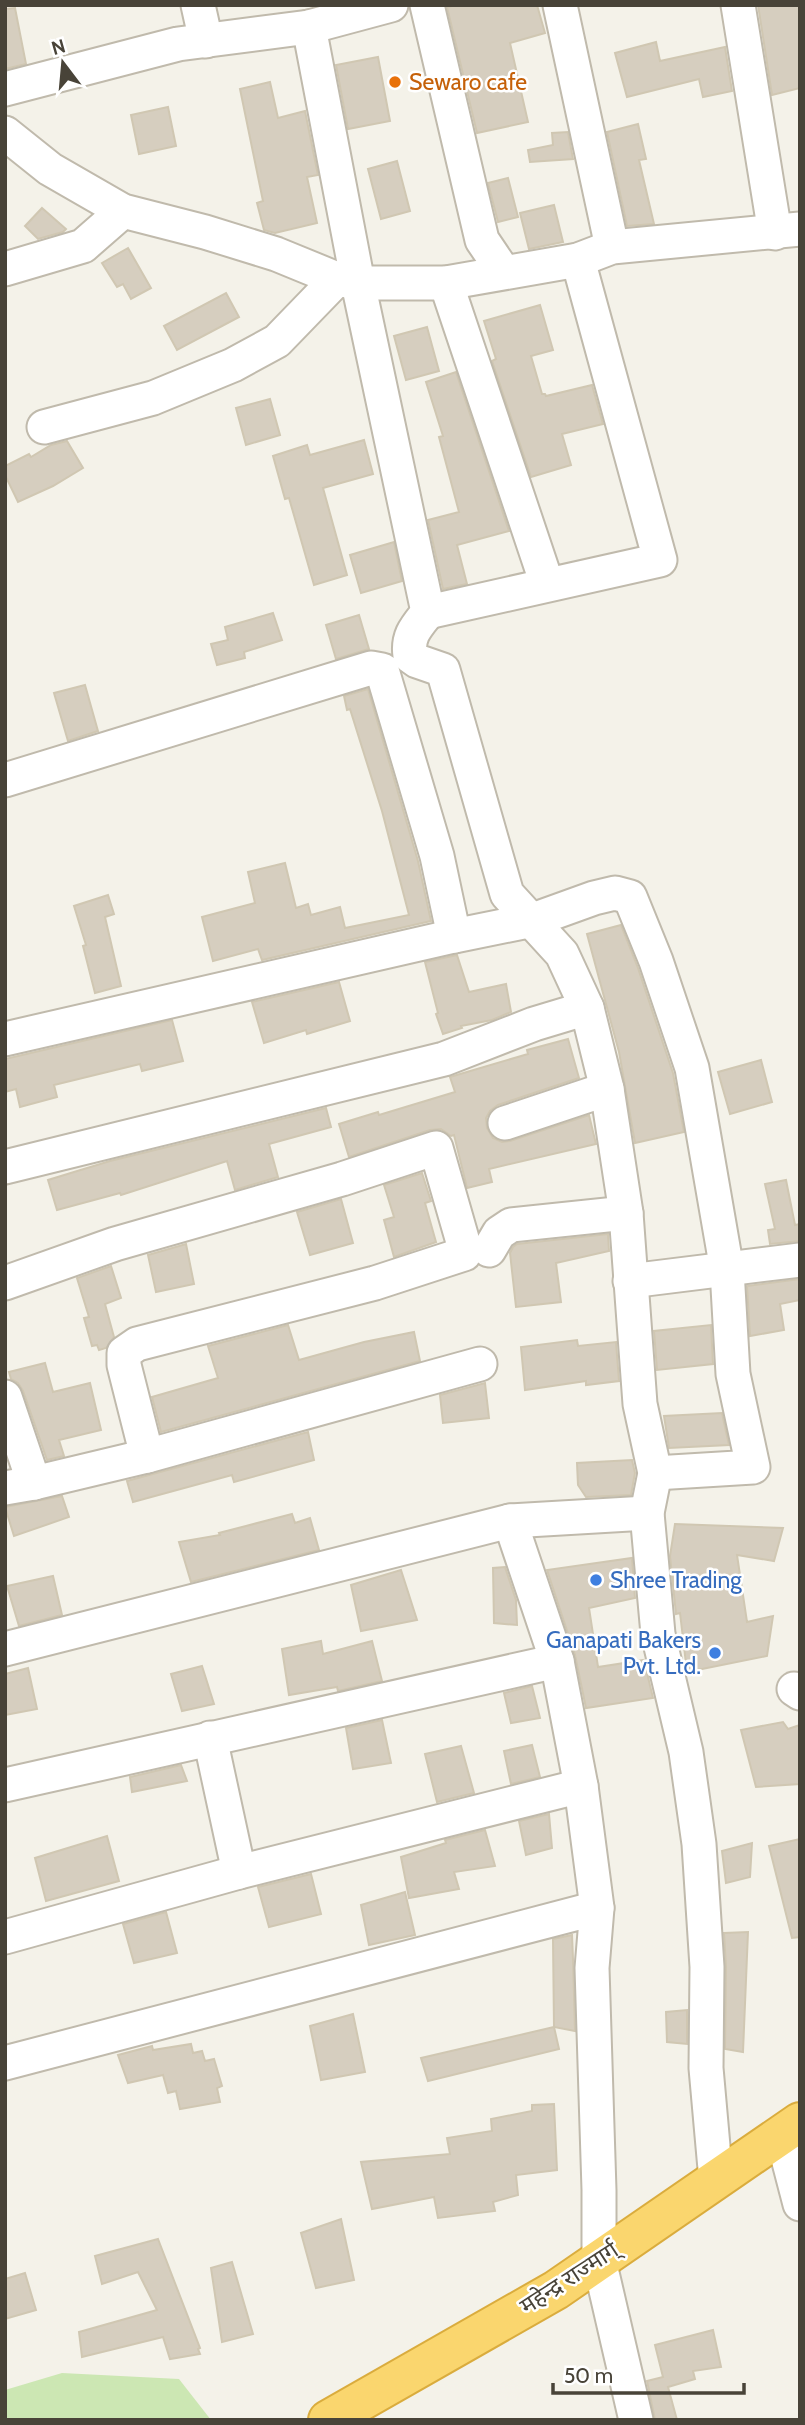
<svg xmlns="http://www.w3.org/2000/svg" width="805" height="2425" font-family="Cabin,'Noto Sans Devanagari',sans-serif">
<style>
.grass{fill:#cce7b3}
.building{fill:#d6cebf;stroke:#d0c7b2;stroke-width:2}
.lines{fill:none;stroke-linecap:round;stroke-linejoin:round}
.minor-casing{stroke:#c0baac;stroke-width:37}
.highway-casing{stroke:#daac3d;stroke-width:42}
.minor{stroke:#fff;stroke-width:33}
.highway{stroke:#fad66e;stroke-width:38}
.food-dot{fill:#e8710a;stroke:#fff;stroke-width:2.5}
.shop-dot{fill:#3f7fe0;stroke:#fff;stroke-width:2.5}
.labels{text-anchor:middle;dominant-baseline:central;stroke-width:5;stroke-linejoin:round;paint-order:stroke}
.food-label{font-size:23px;fill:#c56008;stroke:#fff;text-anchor:start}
.shop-label{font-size:23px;fill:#366cbe;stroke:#fff;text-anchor:start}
.street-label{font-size:23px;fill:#484338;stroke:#fff}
</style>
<rect width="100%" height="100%" fill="#f4f2e9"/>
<polygon class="grass" points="62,2373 179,2379 211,2420 5,2420 5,2390"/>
<g class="building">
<polygon points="457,5 537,5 545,33 510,43 528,122 477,133 447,7"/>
<polygon points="758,5 800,5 800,88 772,95"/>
<polygon points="15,8 26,64 5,69 5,9"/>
<polygon points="656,42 660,61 725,47 732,91 703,97 699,79 627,97 615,53"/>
<polygon points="378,57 390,121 348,129 336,65"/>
<polygon points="270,82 278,118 305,111 318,175 307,177 317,223 275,233 264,230 257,203 263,201 240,89"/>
<polygon points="168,107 176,146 139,154 131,115"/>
<polygon points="638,124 646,159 639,160 654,224 627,226 607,132"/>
<polygon points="568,132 573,159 530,162 528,150 553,145 552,133"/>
<polygon points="397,161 410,211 381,219 368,169"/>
<polygon points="508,178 518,217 498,222 488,183"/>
<polygon points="554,205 563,242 529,249 520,213"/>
<polygon points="42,208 66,229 63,232 38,239 25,226"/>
<polygon points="128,248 151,288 131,299 123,284 117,287 102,263"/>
<polygon points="226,293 239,317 177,350 164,326"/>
<polygon points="540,305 553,350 531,356 542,394 545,394 546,396 592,385 603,424 562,434 571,465 531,477 492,361 496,359 484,321"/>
<polygon points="427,327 439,371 406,380 394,336"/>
<polygon points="456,372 509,531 457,545 467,584 443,589 428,520 459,512 439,437 443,436 426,382"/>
<polygon points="270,399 280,435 246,445 236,408"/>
<polygon points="364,440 373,474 323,488 347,575 314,585 289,498 285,499 273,456 307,445 310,455"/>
<polygon points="67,441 83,468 53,486 18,502 5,475 5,466 29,454 31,457 51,445"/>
<polygon points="394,542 402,581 361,593 350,555"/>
<polygon points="273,613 282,640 244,652 245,658 217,665 211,644 228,640 225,627"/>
<polygon points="359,615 369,649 336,659 326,625"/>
<polygon points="85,685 98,731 68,741 54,693"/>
<polygon points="368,689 418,861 431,921 262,960 258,949 213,961 202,917 255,903 248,872 285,863 296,908 308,904 311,915 340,907 345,928 409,915 382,811 350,709 347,710 344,696"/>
<polygon points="108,895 114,914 105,917 121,986 95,993 83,946 86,945 74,906"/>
<polygon points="621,925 638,968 673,1073 684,1132 635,1143 619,1052 587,934"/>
<polygon points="457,955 469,992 506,984 511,1012 492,1020 461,1026 462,1028 443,1034 436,1014 438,1013 425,962"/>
<polygon points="339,982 350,1021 307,1034 306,1030 264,1043 252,1002"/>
<polygon points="172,1020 183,1061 142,1071 140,1064 54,1085 57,1097 20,1107 16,1089 5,1092 5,1059"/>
<polygon points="568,1039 579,1078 498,1105 490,1111 486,1118 487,1128 493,1138 502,1142 510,1141 589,1115 596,1144 489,1169 492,1182 467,1188 454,1135 451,1136 441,1129 430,1130 349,1157 339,1124 378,1112 379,1115 455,1092 450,1077 528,1054 527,1050"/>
<polygon points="761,1060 772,1102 730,1114 718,1072"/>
<polygon points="326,1108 331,1127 269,1144 278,1177 235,1190 227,1161 121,1195 120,1193 57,1210 48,1180 110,1161"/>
<polygon points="422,1173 431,1201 425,1203 436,1242 394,1257 384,1220 394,1217 384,1185"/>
<polygon points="786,1180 795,1225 800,1224 800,1241 770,1244 768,1230 775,1229 765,1184"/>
<polygon points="341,1199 353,1243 310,1255 297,1212"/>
<polygon points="608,1234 609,1251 556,1263 561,1302 516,1307 510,1253 513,1247 517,1244"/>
<polygon points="186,1244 194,1284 156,1292 148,1255"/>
<polygon points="111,1266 121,1298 105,1304 114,1337 106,1348 99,1350 97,1345 92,1346 84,1318 89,1317 77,1278"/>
<polygon points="800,1279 800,1300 780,1304 784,1330 750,1336 747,1286"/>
<polygon points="288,1325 299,1360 364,1342 414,1332 420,1361 161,1432 152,1397 218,1378 208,1346"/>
<polygon points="711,1325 713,1364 657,1370 654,1331"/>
<polygon points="577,1340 578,1346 616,1342 619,1381 586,1385 586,1381 525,1390 521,1347"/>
<polygon points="45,1363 53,1392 90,1383 101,1430 59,1440 64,1456 47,1460 23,1391 18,1383 11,1379 9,1372"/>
<polygon points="485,1383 489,1418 443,1423 440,1395"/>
<polygon points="722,1413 729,1445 669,1448 664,1416"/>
<polygon points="308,1432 314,1460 234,1482 232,1475 133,1502 127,1481"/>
<polygon points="632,1460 635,1473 631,1495 586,1497 578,1485 577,1463"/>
<polygon points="62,1496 69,1517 14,1536 5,1507"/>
<polygon points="292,1514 295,1523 310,1518 319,1550 191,1582 179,1542 220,1535 219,1533"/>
<polygon points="675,1524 783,1528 774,1561 737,1555 747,1622 773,1616 767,1656 687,1672 680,1613 676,1614 670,1556"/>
<polygon points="632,1558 635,1598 589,1608 598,1667 644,1660 653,1698 586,1708 575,1655 547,1570"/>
<polygon points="505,1567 516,1600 517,1625 494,1623 493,1568"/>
<polygon points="401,1570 417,1620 361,1631 351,1585"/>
<polygon points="53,1576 62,1615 19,1626 7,1586"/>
<polygon points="321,1641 323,1654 372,1641 382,1681 338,1691 337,1687 289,1695 282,1649"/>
<polygon points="202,1666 214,1704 182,1711 171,1674"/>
<polygon points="28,1668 37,1709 5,1715 5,1674"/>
<polygon points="532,1686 540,1718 511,1723 504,1693"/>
<polygon points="382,1720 391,1763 353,1769 346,1728"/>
<polygon points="783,1722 788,1729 800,1725 800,1784 756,1787 741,1730"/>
<polygon points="532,1745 540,1777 511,1784 504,1751"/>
<polygon points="461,1746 474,1793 437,1802 425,1754"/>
<polygon points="181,1765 187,1781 132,1792 130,1777"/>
<polygon points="549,1814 552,1848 526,1855 519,1821"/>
<polygon points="485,1830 495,1866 454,1872 459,1889 409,1898 401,1857 446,1843 445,1840"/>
<polygon points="107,1836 119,1881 46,1901 35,1858"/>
<polygon points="800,1839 800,1937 792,1938 769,1846"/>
<polygon points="752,1843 750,1877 726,1883 722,1851"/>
<polygon points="311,1874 321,1914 269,1927 258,1887"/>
<polygon points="405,1892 415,1935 369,1945 361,1905"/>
<polygon points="166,1912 177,1953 134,1963 123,1924"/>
<polygon points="748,1932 743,2052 725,2049 726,1967 724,1933"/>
<polygon points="572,1935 573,1959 575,2031 554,2027 553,1939"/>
<polygon points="687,2010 687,2044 667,2042 666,2012"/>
<polygon points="353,2014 365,2072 321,2080 310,2026"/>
<polygon points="554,2027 559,2049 428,2081 421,2058"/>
<polygon points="191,2044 193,2053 202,2051 205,2061 214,2059 222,2086 217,2088 220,2102 180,2109 176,2091 168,2093 163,2075 128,2083 118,2055 152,2046 153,2050"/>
<polygon points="554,2104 557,2170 516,2175 518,2195 493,2202 495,2211 438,2218 434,2197 372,2209 361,2162 450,2154 447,2138 492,2131 491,2119 532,2111 532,2105"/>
<polygon points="341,2219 354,2280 316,2288 301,2233"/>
<polygon points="158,2239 200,2348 198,2349 200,2354 170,2359 163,2337 82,2357 79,2332 157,2310 138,2272 102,2284 95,2256"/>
<polygon points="232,2262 253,2334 222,2342 211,2268"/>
<polygon points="25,2273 36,2310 5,2319 5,2279"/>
<polygon points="713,2330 721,2367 693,2371 695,2379 668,2387 677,2420 655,2420 647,2381 663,2377 655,2345"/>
</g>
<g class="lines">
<g class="minor-casing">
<g id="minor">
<polyline points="198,5 206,41"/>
<polyline points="427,5 482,240 503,271"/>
<polyline points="560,5 612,247"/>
<polyline points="738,5 775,233"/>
<path d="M 309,27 L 358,283 L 428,612 C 416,627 407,636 410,656 L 417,661 L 443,670 L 507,894 L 562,954 L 587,1008 L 607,1089 L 626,1213 L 640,1404 L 655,1473 L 647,1513 L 658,1634 L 686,1752 L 699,1844 L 707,1967 L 706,2068 L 716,2180"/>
<polyline points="5,89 178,44 309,27 391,5"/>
<polyline points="5,133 50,169 123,211 205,232 276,254 337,279 358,283 446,283 578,260 612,247 800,229"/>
<polyline points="5,269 83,246 123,211"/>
<polyline points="446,283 547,584"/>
<polyline points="44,427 153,398 233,365 277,341 337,279"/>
<polyline points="428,612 660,560 578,260"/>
<polyline points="5,780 348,675 371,668 382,670 437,856 454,936"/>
<polyline points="5,1039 454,936 533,920 594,898 615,893 630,897 656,961 692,1068 727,1270 733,1374 753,1467 655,1473"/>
<polyline points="505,1123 607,1089"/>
<polyline points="5,1167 444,1059 534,1024 587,1008"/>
<polyline points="489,1250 499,1233 511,1225 626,1213"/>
<polyline points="630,1281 800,1260"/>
<polyline points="5,1283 115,1244 342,1179 436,1148 465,1249 464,1254 375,1283 137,1344 124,1353 124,1365 147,1456"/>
<polyline points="5,1397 34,1483"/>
<polyline points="5,1488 34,1483 147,1456 480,1364"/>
<polyline points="510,1521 557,1661 581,1786"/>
<polyline points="5,1649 510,1521 647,1513"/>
<polyline points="794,1689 800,1693"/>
<polyline points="210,1738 239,1872"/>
<polyline points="5,1785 557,1661"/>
<polyline points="5,1937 239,1872 581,1786 597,1908"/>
<polyline points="5,2063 597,1908 592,1968 599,2190 599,2260 636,2420"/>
<polyline points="782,2135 800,2204"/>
</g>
</g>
<g class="highway-casing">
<polyline id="highway" points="328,2420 556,2290 800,2122"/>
</g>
<use href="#minor" class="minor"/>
<use href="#highway" class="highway"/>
</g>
<circle class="food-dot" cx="395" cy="82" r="7"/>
<g class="shop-dot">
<circle cx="596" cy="1580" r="7"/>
<circle cx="715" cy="1653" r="7"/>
</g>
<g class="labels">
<g class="food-label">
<text x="409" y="82">Sewaro cafe</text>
</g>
<g class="shop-label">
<text x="610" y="1580">Shree Trading</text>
<text x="701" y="1640" text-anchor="end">Ganapati Bakers<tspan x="701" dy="26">Pvt. Ltd.</tspan></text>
</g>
<g class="street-label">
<text transform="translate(569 2278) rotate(-33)">महेन्द्र राज्मार्ग्</text>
</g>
</g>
<rect width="805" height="2425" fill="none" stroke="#484338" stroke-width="14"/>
<g transform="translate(63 63) rotate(344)" stroke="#ffffff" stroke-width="5" paint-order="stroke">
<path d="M0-5L12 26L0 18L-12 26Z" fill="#484338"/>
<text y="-10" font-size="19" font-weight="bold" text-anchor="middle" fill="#484338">N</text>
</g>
<path d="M553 2383v10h191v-10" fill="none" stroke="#484338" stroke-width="3.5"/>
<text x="564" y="2383" font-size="21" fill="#484338" stroke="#ffffff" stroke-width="5" paint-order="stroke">50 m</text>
</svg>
